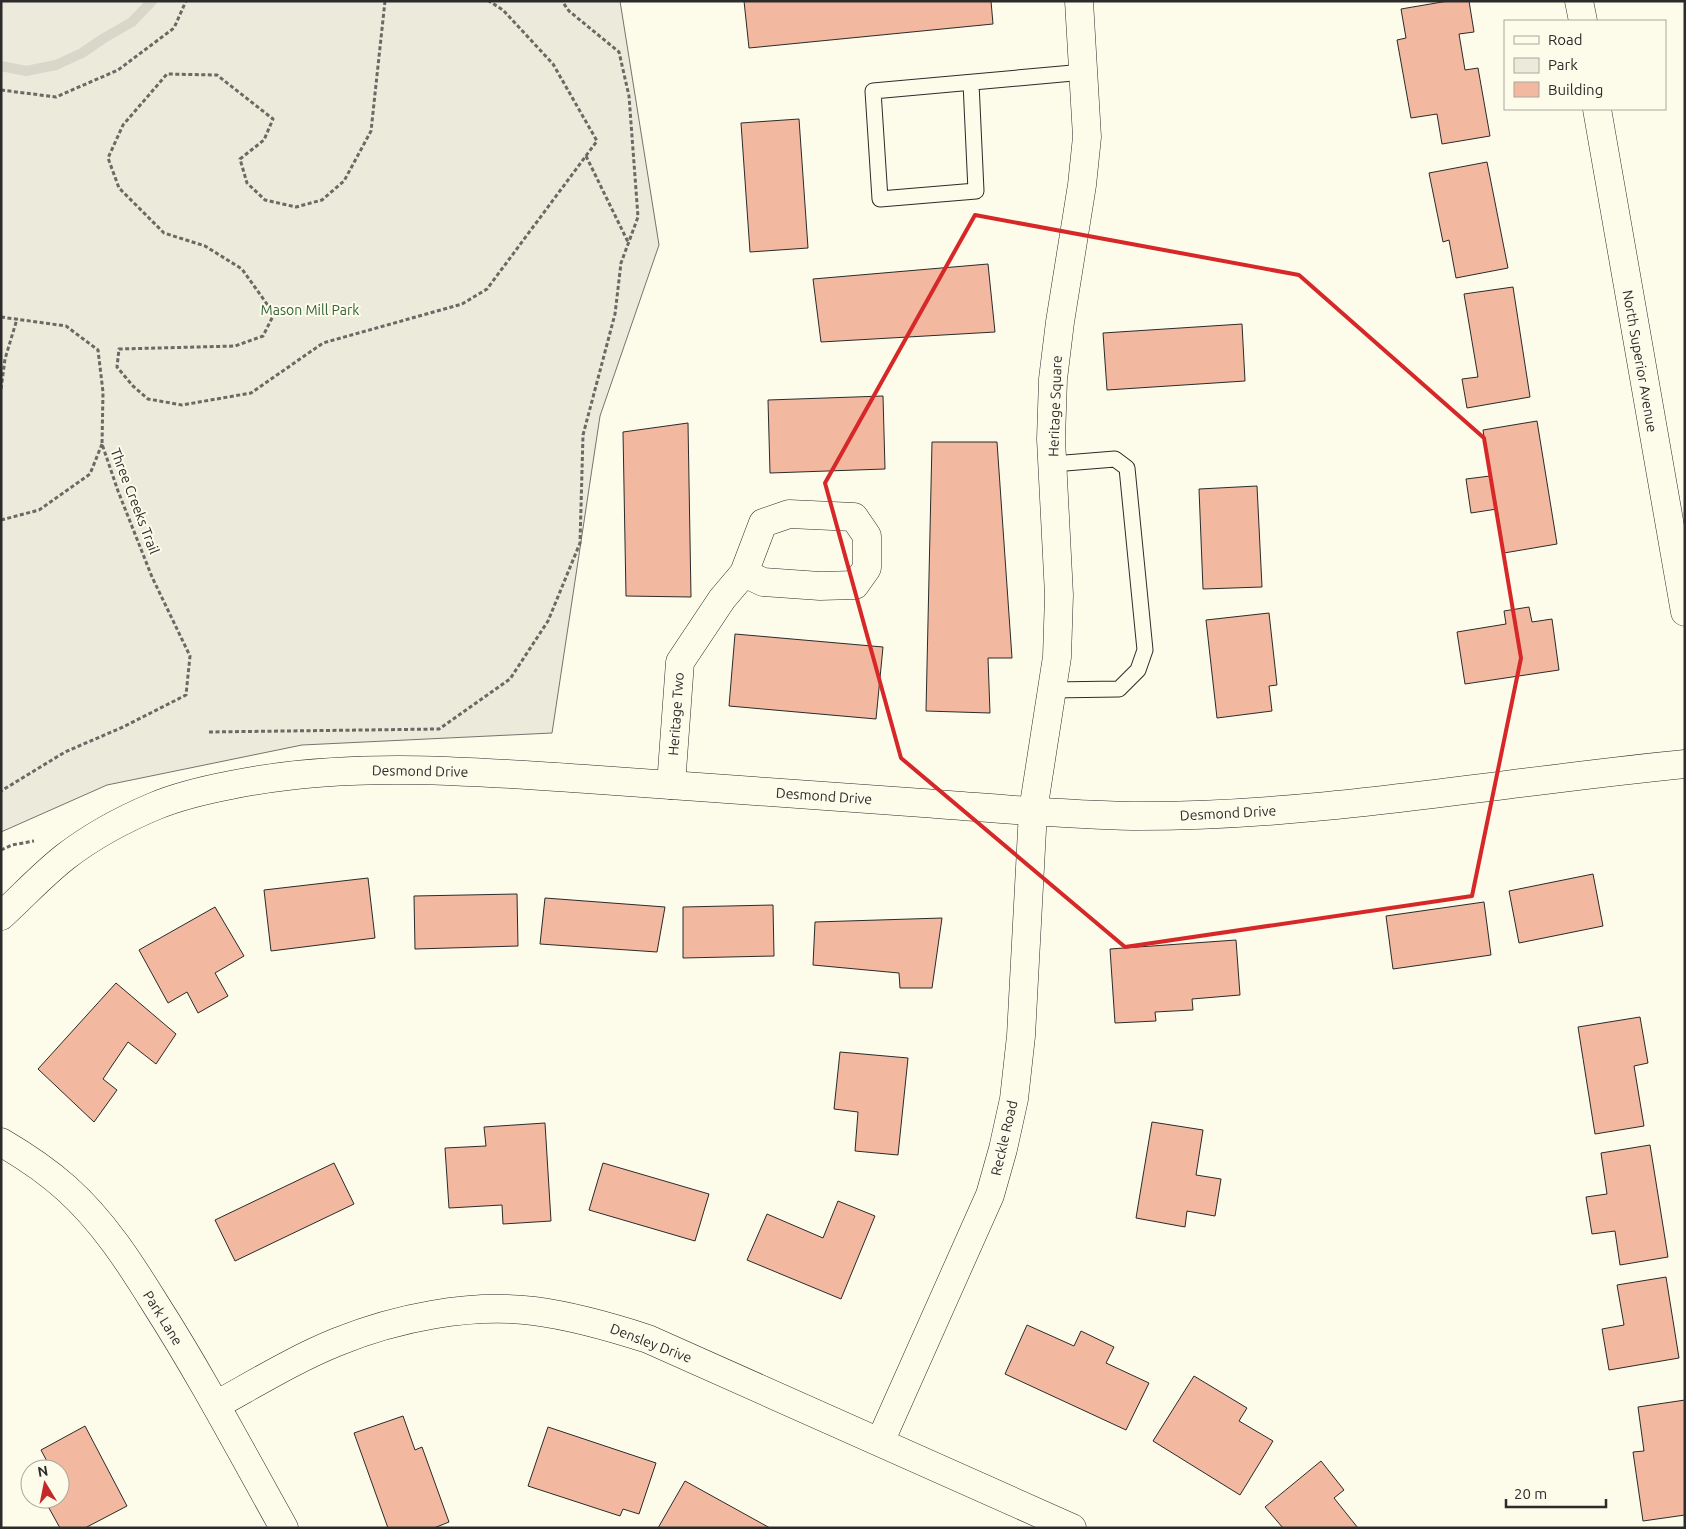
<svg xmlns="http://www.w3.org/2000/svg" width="1686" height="1529" font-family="Ubuntu,sans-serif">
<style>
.green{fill:#ecebdb;stroke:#74746e}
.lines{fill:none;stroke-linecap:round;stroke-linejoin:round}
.stream{stroke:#d8d7c9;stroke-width:10}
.building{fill:#f2b8a0;stroke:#2b2b2b}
.service-casing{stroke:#2b2b2b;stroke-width:17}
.minor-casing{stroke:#2b2b2b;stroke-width:29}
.path{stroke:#6a6964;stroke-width:3;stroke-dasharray:4 2.5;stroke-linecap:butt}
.service{stroke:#fdfbea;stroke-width:15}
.minor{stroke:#fdfbea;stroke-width:28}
.marked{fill:none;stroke:#d62828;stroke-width:4;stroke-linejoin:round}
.labels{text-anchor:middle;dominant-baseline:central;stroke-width:4;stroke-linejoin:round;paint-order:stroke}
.park-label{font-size:14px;fill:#34623c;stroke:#fdfbea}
.street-label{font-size:14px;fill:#2b2b2b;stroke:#fdfbea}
</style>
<rect width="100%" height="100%" fill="#fdfbea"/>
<polygon class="green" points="1,1 620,1 659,245 600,416 552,733 302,745 107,785 1,832"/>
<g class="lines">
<polyline class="stream" points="1,66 26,71 56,65 82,53 104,38 132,22 152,1"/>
</g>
<g class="building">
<polygon points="744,1 991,1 993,24 749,48"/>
<polygon points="1448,1 1469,1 1474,32 1459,34 1465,70 1478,68 1490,136 1442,144 1437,114 1411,118 1397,40 1406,38 1401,9"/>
<polygon points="799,119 808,248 750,252 741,123"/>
<polygon points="1487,162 1508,268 1456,278 1449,240 1443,242 1429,173"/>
<polygon points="988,264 995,332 821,342 813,279"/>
<polygon points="1513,287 1530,397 1467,408 1462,379 1478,377 1464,294"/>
<polygon points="1242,324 1245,381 1107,390 1103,333"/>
<polygon points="883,396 885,469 770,473 768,400"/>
<polygon points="1537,421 1557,544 1504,553 1497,509 1471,513 1466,479 1490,476 1483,430"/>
<polygon points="688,423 691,597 626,596 623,432"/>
<polygon points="932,442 997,442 1012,658 988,658 990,713 926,711"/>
<polygon points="1257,486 1262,587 1203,589 1199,489"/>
<polygon points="1529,607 1532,622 1552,619 1559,670 1465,684 1457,632 1506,624 1504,611"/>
<polygon points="1269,613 1277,685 1269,686 1272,711 1217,718 1206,620"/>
<polygon points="735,634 883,647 876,719 729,706"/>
<polygon points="1593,874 1603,926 1519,943 1509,891"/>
<polygon points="368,878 375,938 271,951 264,890"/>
<polygon points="517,894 518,946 415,949 414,896"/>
<polygon points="545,898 665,907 657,952 540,944"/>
<polygon points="1484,902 1491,955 1393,969 1386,916"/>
<polygon points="773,905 774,956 683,958 683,907"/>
<polygon points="215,907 244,956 215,973 228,996 198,1013 187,992 168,1003 139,950"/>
<polygon points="942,918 932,988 900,988 899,973 813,965 815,922"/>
<polygon points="1236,940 1240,995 1192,999 1193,1010 1155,1012 1156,1021 1115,1023 1110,949"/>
<polygon points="116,983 176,1034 156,1064 128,1042 103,1079 117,1090 94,1122 38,1069"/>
<polygon points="1640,1017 1648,1063 1634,1066 1644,1126 1595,1134 1578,1027"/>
<polygon points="840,1052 908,1058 898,1155 855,1151 858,1112 834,1109"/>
<polygon points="1152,1122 1203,1130 1196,1175 1221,1179 1215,1216 1187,1211 1185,1227 1136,1218"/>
<polygon points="545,1123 551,1221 503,1224 502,1205 449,1208 445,1148 486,1146 484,1127"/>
<polygon points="1650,1145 1668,1257 1620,1265 1615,1231 1592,1234 1586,1197 1607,1194 1601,1153"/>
<polygon points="334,1163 354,1204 235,1261 215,1220"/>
<polygon points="603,1163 709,1194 695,1241 589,1210"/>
<polygon points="838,1201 875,1216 841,1299 747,1260 767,1214 823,1238"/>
<polygon points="1666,1277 1679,1358 1609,1370 1602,1329 1624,1325 1617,1285"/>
<polygon points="1027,1325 1074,1346 1081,1331 1114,1347 1106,1363 1149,1383 1126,1430 1005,1374"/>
<polygon points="1194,1376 1247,1408 1239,1421 1273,1441 1240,1495 1153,1441"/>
<polygon points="1685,1400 1685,1515 1643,1521 1633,1452 1644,1451 1638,1407"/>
<polygon points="403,1416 415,1450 422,1447 449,1522 434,1528 388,1528 354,1433"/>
<polygon points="85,1426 127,1506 85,1528 60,1528 44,1499 60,1499 60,1469 51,1469 41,1450"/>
<polygon points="548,1427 656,1463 639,1514 623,1509 620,1516 528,1486"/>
<polygon points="1321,1461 1344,1490 1334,1498 1358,1528 1283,1528 1265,1507"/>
<polygon points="685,1481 770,1528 658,1528"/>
</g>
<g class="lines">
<g class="service-casing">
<g id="service">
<polyline points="971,83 976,191 880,199 873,91 1084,72"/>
<polyline points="1051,690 1119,689 1138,670 1145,650 1127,468 1115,459 1053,464"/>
</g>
</g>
<g class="minor-casing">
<g id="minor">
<polyline points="1579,1 1583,21"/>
<polyline points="1597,109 1685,612"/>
<polyline points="671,785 680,662 722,599 744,573 763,523 789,514 854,517 867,536 867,568 855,585 820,586 763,582 744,573"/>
<path d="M 1,916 C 22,897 42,875 65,857 C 92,836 124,819 155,806 C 179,796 205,790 231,785 C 347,761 468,771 586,779 C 698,787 811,795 923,803 C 993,808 1062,815 1132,816 C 1317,817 1500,782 1685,764"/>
<path d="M 1,1142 C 25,1156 46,1170 66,1188 C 103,1221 130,1263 156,1305 C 202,1377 242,1453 284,1528"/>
<path d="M 216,1405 C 256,1383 295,1359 337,1342 C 396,1318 470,1303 534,1311 C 573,1316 611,1327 648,1339 L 1072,1528"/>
<polyline points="880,1442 990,1195 1003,1149 1014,1099 1021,1036 1033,811 1057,657 1059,595 1051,439 1053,379 1060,322 1082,185 1087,137 1079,1"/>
</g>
</g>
<g class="path">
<polyline points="385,1 371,131 344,181 322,200 296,207 265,200 247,183 240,159 264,140 273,119 217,75 167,74 123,125 108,158 119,188 164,233 205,246 242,269 274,314 263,336 235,346 119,349 117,367 133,386 148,399 182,405 251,393 323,343 462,304 487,289 597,141 553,64 503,10 489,1"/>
<polyline points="1,90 56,97 118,70 174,28 186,1"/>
<polyline points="586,156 628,242"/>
<polyline points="1,317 66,326 98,350 103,392 102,444 118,491 152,577 190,656 186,695 123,727 65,752 1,791"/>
<polyline points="1,389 5,359 17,319"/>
<polyline points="1,520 39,510 90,474 102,444"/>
<polyline points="209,732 439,729 510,679 548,621 580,543 583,435 615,314 621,263 638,217 629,96 619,52 569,11 562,1"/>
<polyline points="1,850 12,845 34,841"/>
</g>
<use href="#service" class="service"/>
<use href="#minor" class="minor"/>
</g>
<path class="marked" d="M 975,215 L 1299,275 L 1484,438 L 1521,658 L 1472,896 L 1125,947 L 901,758 L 825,483 Z"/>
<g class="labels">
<g class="park-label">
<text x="310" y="310">Mason Mill Park</text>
</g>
<g class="street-label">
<text transform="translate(1640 361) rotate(80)">North Superior Avenue</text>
<text transform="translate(1055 406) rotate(-88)">Heritage Square</text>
<text transform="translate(135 501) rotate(69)">Three Creeks Trail</text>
<text transform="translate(676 714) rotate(-86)">Heritage Two</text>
<text transform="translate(420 771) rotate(1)">Desmond Drive</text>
<text transform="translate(824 796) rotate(4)">Desmond Drive</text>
<text transform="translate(1228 813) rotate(-3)">Desmond Drive</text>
<text transform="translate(1004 1138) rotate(-77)">Reckle Road</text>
<text transform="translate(163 1318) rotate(58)">Park Lane</text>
<text transform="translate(651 1343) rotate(21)">Densley Drive</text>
</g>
</g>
<rect width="1686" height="1529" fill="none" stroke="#2b2b2b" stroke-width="5"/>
<rect x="1504" y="20" width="162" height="90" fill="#fdfbea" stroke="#a9a89e"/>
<rect x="1514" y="36" width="25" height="8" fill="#fdfbea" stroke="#a9a89e"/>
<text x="1548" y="45" font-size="15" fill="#2b2b2b">Road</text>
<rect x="1514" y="58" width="25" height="15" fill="#ecebdb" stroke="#a9a89e"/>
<text x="1548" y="70" font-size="15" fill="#2b2b2b">Park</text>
<rect x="1514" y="82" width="25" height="15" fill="#f2b8a0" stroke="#a9a89e"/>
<text x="1548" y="95" font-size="15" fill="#2b2b2b">Building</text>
<g transform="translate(45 1484) rotate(350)"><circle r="24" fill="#fdfbea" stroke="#a9a89e"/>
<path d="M0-4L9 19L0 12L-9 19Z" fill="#c62828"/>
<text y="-8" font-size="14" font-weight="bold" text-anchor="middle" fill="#2b2b2b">N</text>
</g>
<path d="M1506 1499v8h100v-8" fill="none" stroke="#2b2b2b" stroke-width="2.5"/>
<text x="1514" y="1499" font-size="15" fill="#2b2b2b" stroke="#fdfbea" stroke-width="4" paint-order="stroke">20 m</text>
</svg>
